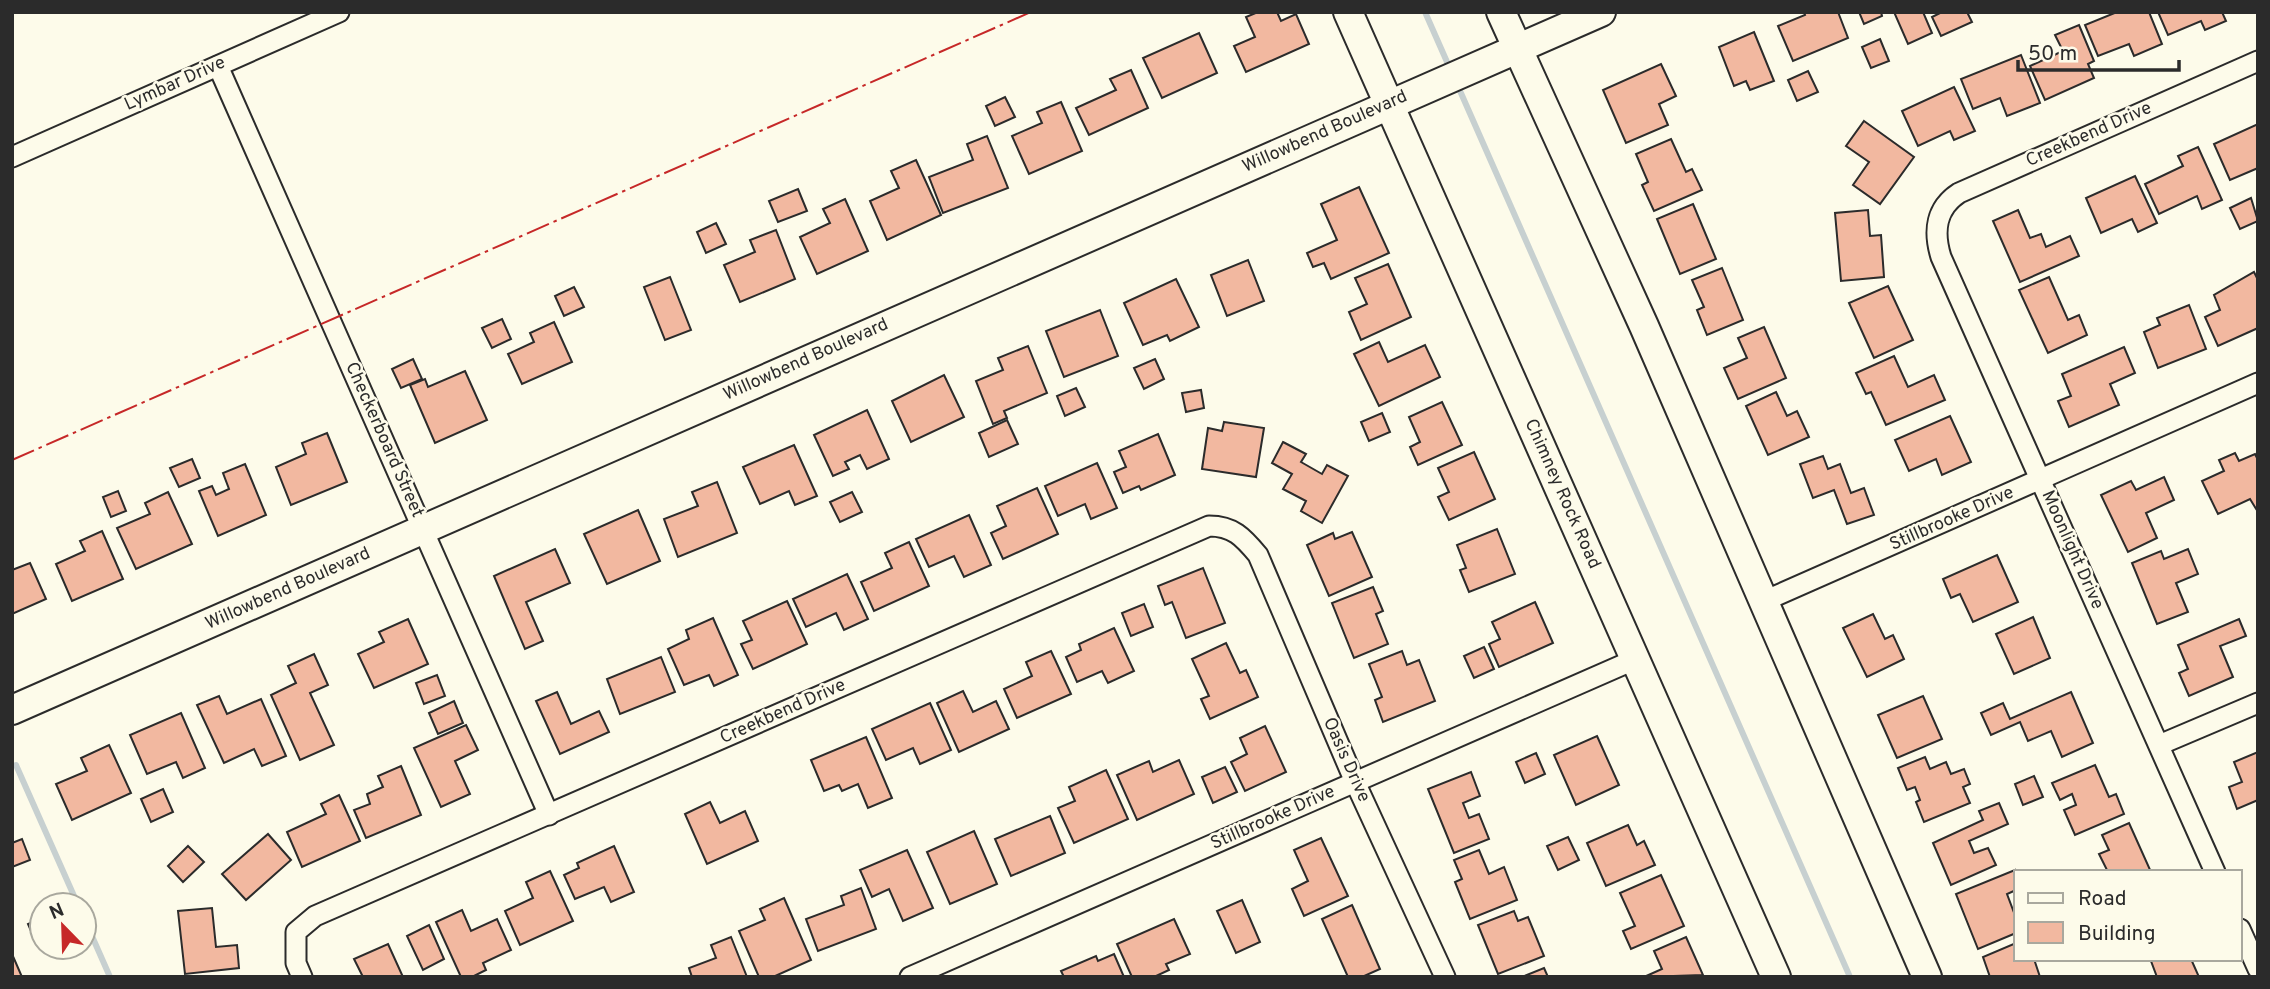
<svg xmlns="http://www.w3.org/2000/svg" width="2270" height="989" font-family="Overpass,sans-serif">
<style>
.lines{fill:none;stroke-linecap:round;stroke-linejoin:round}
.stream{stroke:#c7d0d0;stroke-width:6}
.building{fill:#f2b8a0;stroke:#2b2b2b;stroke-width:2}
.minor-casing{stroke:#2b2b2b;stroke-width:23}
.secondary-casing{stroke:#2b2b2b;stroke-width:32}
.minor{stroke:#fdfbea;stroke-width:19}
.secondary{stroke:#fdfbea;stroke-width:28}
.power{stroke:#c62828;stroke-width:2;stroke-dasharray:24 5 3.5 5;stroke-linecap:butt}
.labels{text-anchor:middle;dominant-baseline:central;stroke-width:5;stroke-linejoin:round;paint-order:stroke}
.street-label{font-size:18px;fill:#2b2b2b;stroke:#fdfbea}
</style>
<rect width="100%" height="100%" fill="#fdfbea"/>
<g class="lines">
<g class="stream">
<polyline points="1425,12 1451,71"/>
<polyline points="1457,84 1850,977"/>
<polyline points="16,765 78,905"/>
<polyline points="84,918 110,977"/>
</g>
</g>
<g class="building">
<polygon points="1258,12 1277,12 1281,21 1296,14 1309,44 1246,72 1234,46 1255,37 1246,17"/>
<polygon points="1804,12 1838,12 1848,38 1793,61 1778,26 1805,15"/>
<polygon points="1859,12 1881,12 1882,16 1864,24"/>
<polygon points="1894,12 1923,12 1932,33 1908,44"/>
<polygon points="1942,12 1967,12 1972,22 1941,36 1932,17"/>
<polygon points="2117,12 2149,12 2162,44 2134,56 2129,44 2098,56 2085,25"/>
<polygon points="2158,12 2222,12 2226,21 2205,30 2201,21 2168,35"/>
<polygon points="2079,25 2094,61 2088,64 2094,78 2045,100 2030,66 2063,51 2055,35"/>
<polygon points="1754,32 1774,81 1750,90 1746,81 1734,86 1719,47"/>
<polygon points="1199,33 1217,73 1162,98 1143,58"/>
<polygon points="1880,39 1889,61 1871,68 1862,47"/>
<polygon points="2021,55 2040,103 2007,116 2000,98 1973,109 1961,79"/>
<polygon points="1661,64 1676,96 1659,104 1668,125 1626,143 1603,90"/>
<polygon points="1131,70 1148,108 1089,135 1076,108 1116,90 1110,79"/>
<polygon points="1808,71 1818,92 1797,101 1788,80"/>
<polygon points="1954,87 1975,131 1954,140 1950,131 1918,146 1902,111"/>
<polygon points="1005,97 1015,117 995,126 986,106"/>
<polygon points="1061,102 1082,151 1029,174 1012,136 1042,123 1037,112"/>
<polygon points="1864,121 1914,157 1880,204 1853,185 1869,162 1846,146"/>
<polygon points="2258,124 2258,168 2230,180 2214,144"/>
<polygon points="987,136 1008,188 943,213 929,177 973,160 967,144"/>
<polygon points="1671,139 1686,172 1692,169 1702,190 1654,211 1642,185 1648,182 1636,154"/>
<polygon points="2198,147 2222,200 2202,209 2197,196 2159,214 2145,184 2183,166 2178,156"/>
<polygon points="916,160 941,215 887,240 870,201 899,188 891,171"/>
<polygon points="2135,176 2157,223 2138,232 2132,219 2101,233 2086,198"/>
<polygon points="1359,187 1389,253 1331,279 1324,263 1313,267 1307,253 1337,240 1321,204"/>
<polygon points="798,189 807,211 778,222 769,201"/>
<polygon points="2251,198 2258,221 2240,229 2230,208"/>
<polygon points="845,199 868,251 817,274 800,237 830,223 823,209"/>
<polygon points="1693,204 1716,259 1680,274 1657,219"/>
<polygon points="1868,210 1870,236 1881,235 1884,277 1841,281 1835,213"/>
<polygon points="2018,210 2030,238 2041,234 2046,247 2070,236 2079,256 2020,282 1993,221"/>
<polygon points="716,223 726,244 706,253 697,232"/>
<polygon points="776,230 795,279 740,302 724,265 755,252 750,240"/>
<polygon points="1248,260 1264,301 1227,316 1211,275"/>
<polygon points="1388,264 1411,317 1361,340 1349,312 1367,304 1355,278"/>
<polygon points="1722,268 1743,320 1707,335 1697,310 1704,307 1692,280"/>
<polygon points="2254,272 2258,280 2258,328 2218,346 2205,317 2220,310 2214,295"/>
<polygon points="670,277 691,330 665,340 644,287"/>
<polygon points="2049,277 2068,320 2079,315 2087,335 2048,353 2019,290"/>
<polygon points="1176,279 1199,327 1170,341 1167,335 1143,345 1124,303"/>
<polygon points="1888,286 1913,340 1874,358 1849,303"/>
<polygon points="574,287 584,307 564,316 555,296"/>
<polygon points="2189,305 2206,349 2158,368 2144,332 2160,325 2157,318"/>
<polygon points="1100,310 1118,356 1064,377 1046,331"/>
<polygon points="502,319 511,339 492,348 482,328"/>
<polygon points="554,322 572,362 522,384 508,354 534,342 530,333"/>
<polygon points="1764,327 1786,378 1738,399 1724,368 1747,358 1738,338"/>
<polygon points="1379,342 1388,362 1425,345 1440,377 1379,406 1354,354"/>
<polygon points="1028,346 1047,393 1004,411 1007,418 993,424 976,381 1003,370 998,358"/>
<polygon points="2124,347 2135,373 2110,384 2119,405 2069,427 2058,401 2071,396 2062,374"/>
<polygon points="1894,356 1908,387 1934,375 1945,400 1886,425 1871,392 1866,394 1856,373"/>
<polygon points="413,359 422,379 401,388 392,369"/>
<polygon points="1155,359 1164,379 1144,389 1134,368"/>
<polygon points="465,371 487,420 435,443 410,385 425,379 428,387"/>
<polygon points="944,375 964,417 911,442 892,401"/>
<polygon points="1076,388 1085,407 1065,416 1057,396"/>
<polygon points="1201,390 1204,408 1186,412 1182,393"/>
<polygon points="1776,392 1787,416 1797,411 1809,437 1768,455 1746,406"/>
<polygon points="1442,402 1462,445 1418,465 1410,447 1420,442 1409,417"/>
<polygon points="867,410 889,459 867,469 860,455 845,462 849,469 833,476 814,435"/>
<polygon points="1382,413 1390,432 1369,441 1361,422"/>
<polygon points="1950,416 1971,462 1942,475 1936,459 1909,471 1895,440"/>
<polygon points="1007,420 1018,444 989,457 979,433"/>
<polygon points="1224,422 1264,428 1256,477 1202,469 1208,428 1222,431"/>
<polygon points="327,433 347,482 291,505 276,467 306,454 302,443"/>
<polygon points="1158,434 1175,475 1141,490 1139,486 1123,493 1114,472 1126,467 1119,451"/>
<polygon points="1283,442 1306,454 1301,462 1322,474 1327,465 1348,476 1322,523 1301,511 1306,501 1283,489 1292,474 1272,463"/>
<polygon points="794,445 817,496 795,505 789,491 760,504 743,467"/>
<polygon points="1474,452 1495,499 1449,520 1438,497 1449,492 1438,468"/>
<polygon points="2235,453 2239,461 2255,454 2258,460 2258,512 2250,499 2218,514 2202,481 2224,471 2219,460"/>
<polygon points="1823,456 1828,469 1840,464 1851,493 1864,488 1874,515 1847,524 1834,490 1813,498 1800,464"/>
<polygon points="192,459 200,478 179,487 170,468"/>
<polygon points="1097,463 1117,508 1091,519 1085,504 1058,516 1045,486"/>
<polygon points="245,464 266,515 218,536 199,491 212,486 216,495 229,489 223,473"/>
<polygon points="2164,477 2174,500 2146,513 2157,538 2128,552 2101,495 2131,481 2136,490"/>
<polygon points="717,482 737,533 678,557 664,519 698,506 692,492"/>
<polygon points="1037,488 1058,534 1003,559 991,533 1006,526 997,506"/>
<polygon points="118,491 126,511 111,517 103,497"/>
<polygon points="168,492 192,544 136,569 117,528 150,514 145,503"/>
<polygon points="852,492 862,512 840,522 830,502"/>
<polygon points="638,510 660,561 607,584 584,534"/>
<polygon points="969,515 991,565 964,577 954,556 929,567 916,539"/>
<polygon points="1497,529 1515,574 1469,592 1460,570 1466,568 1457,545"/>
<polygon points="102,531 123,579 72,601 56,564 85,551 80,541"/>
<polygon points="1352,532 1372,577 1329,596 1307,545 1333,533 1335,539"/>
<polygon points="909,542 929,586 874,611 861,582 892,568 885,553"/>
<polygon points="555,549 570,583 526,602 543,641 525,649 494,576"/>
<polygon points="2188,549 2198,574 2176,583 2188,612 2157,624 2132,563 2161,551 2164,559"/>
<polygon points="1997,555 2018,602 1973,622 1960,594 1951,598 1943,579"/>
<polygon points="30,563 46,599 12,614 12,570"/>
<polygon points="1203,568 1225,623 1186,638 1172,602 1165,605 1158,586"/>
<polygon points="847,574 868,619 844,630 836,613 806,627 793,599"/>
<polygon points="1373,587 1383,611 1376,614 1388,644 1354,658 1332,603"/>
<polygon points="787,601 807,644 753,669 741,644 752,640 743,621"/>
<polygon points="1535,602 1553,643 1499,667 1489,644 1500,639 1492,622"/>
<polygon points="1144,604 1153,627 1131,636 1122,613"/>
<polygon points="1873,614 1885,639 1893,635 1904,659 1867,677 1843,628"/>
<polygon points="2033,617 2050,658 2014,674 1996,634"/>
<polygon points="713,618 738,675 714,686 709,675 684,685 668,649 689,639 686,630"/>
<polygon points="408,619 428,664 374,688 358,654 384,642 379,632"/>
<polygon points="2239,619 2246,636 2220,646 2233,677 2189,696 2179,673 2188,669 2178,645"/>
<polygon points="1114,628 1134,671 1108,683 1102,671 1077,682 1066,657 1081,650 1079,644"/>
<polygon points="1226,643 1240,673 1246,670 1258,697 1210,719 1201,699 1209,696 1192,659"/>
<polygon points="1484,647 1494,669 1474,678 1464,656"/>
<polygon points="1051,651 1071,694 1017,718 1004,689 1032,676 1026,662"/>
<polygon points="1402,651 1407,665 1419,660 1435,701 1383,722 1375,700 1382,697 1369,664"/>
<polygon points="314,654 328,685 310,693 334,745 300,760 271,695 296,683 288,666"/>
<polygon points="661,657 675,692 620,714 607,679"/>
<polygon points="437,675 445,696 424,704 416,683"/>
<polygon points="963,691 973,712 996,701 1009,729 959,752 937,703"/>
<polygon points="557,692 571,724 599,711 609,732 560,754 536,701"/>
<polygon points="2071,692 2093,743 2062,757 2051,731 2028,741 2020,722 1991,735 1981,713 2003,703 2010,719"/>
<polygon points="219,696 227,714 261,699 286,756 262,766 254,749 224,763 197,705"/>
<polygon points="1923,696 1942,739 1897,758 1878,715"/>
<polygon points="454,701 463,723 438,734 429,713"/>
<polygon points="930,703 951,750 920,764 913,748 886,760 872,729"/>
<polygon points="181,713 205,768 183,778 176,762 147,774 130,735"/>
<polygon points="466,725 478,750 455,761 470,794 441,807 414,748"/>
<polygon points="1265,726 1286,772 1245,791 1231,762 1247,754 1240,738"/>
<polygon points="1597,736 1619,785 1576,805 1554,755"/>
<polygon points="866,737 892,798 868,808 858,784 842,791 839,785 824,791 811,760"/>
<polygon points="109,745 131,793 72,820 56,784 87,771 81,758"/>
<polygon points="2258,752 2258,800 2237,809 2229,787 2242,782 2234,762"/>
<polygon points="1536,753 1545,774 1525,783 1516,762"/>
<polygon points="1925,757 1930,769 1946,762 1951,774 1964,769 1970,784 1963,787 1970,803 1924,822 1916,802 1920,800 1915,787 1907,790 1898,768"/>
<polygon points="1179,760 1194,794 1137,820 1117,775 1149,761 1153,772"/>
<polygon points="2095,765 2109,797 2116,794 2124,814 2075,835 2064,810 2076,805 2072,794 2060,800 2052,783"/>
<polygon points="401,766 421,815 366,838 354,810 370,804 367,794 383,787 378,776"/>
<polygon points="1225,767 1237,792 1213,803 1202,777"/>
<polygon points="1106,770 1128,819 1074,843 1058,808 1075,801 1069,787"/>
<polygon points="1471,772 1480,796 1463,803 1469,818 1479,814 1489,839 1454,853 1428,789"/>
<polygon points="2034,776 2043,797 2023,805 2015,784"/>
<polygon points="163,789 173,812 151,822 141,799"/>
<polygon points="339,795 360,841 302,867 287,832 326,814 321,804"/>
<polygon points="710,802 720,823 745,811 758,841 707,864 685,814"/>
<polygon points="1999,803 2008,824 1969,841 1974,853 1988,848 1996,865 1951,885 1933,843 1983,820 1979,811"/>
<polygon points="1050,816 1065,853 1011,876 995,839"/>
<polygon points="2129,823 2151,872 2103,872 2107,870 2099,854 2109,850 2102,835"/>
<polygon points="1628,825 1637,845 1644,841 1655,865 1606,886 1587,843"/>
<polygon points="974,831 997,884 950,904 927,852"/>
<polygon points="268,834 291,860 246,900 222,874"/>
<polygon points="1568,837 1579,860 1558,870 1547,846"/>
<polygon points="1321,838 1348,896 1304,916 1292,889 1308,881 1294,850"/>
<polygon points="22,839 30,860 12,867 12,843"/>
<polygon points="188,846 204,862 183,882 168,866"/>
<polygon points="614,846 634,892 611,902 604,887 575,899 564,875 579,868 577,863"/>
<polygon points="907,850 933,908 903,921 889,889 872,897 860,870"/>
<polygon points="1479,850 1489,874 1504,867 1517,900 1470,919 1455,882 1462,879 1454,860"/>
<polygon points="2015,870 2016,890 2007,894 2016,918 2016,933 1978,949 1956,894"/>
<polygon points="550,871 573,921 520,945 505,911 533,898 526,882"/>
<polygon points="1661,875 1684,926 1631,949 1623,931 1635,926 1620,893"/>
<polygon points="861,888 876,929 818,951 806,919 844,905 841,896"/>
<polygon points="784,898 811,960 773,977 759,977 739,931 765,920 760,909"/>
<polygon points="1242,900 1260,942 1236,953 1217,911"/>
<polygon points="1352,905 1380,969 1362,977 1348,977 1322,919"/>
<polygon points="212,908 216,947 237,945 239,968 185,974 178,911"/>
<polygon points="462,910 471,931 497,919 511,950 483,963 486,970 472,977 461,977 436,922"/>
<polygon points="1514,911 1518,921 1528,917 1544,956 1498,974 1478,925"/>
<polygon points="42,918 42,943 37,945 28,924"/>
<polygon points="1174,919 1190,954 1166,964 1169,970 1154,977 1132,977 1117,944"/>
<polygon points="429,925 444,959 423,970 407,936"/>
<polygon points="731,937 747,977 692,977 689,968 716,958 711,945"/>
<polygon points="1686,937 1703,975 1644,977 1662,969 1654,951"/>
<polygon points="2016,943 2016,959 2034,959 2040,977 1990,977 1983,957"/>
<polygon points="388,944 403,977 363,977 354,959"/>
<polygon points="12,954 22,977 12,977"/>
<polygon points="1114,954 1124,977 1064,977 1061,971 1096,956 1098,961"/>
<polygon points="2156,959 2191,959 2199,977 2157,977 2151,961"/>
<polygon points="1544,968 1548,977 1522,977"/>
</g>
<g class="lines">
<g class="minor-casing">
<g id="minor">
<polyline points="218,66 549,815"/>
<polyline points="12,157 339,12"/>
<polyline points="1762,602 2258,383"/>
<polyline points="2159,745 2258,703"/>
<path d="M 2215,872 L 1941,257 C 1933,231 1936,208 1959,193 L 2258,61"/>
<polyline points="2240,929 2258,969"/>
<path d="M 302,977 L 296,963 L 296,932 L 315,916 L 1209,526 C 1233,526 1243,537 1258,555 L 1355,782 L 1445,977"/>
<polyline points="910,977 1636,659"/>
</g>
</g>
<g class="secondary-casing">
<g id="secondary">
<polyline points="1348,12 1776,977"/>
<polyline points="1501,12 1644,326 1927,977"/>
<polyline points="12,710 1601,12"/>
</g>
</g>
<use href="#minor" class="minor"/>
<use href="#secondary" class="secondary"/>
<polyline class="power" points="12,460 1031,12"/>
</g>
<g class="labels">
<g class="street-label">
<text transform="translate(175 84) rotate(-24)">Lymbar Drive</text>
<text transform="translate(1325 132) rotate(-24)">Willowbend Boulevard</text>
<text transform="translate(2089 135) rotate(-24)">Creekbend Drive</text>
<text transform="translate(806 360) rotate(-24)">Willowbend Boulevard</text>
<text transform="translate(384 440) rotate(66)">Checkerboard Street</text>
<text transform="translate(1562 494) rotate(66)">Chimney Rock Road</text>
<text transform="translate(1952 519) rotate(-24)">Stillbrooke Drive</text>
<text transform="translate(2072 550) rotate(66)">Moonlight Drive</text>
<text transform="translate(288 589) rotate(-24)">Willowbend Boulevard</text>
<text transform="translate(783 712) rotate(-24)">Creekbend Drive</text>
<text transform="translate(1346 760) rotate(66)">Oasis Drive</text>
<text transform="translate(1273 818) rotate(-24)">Stillbrooke Drive</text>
</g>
</g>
<rect width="2270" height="989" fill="none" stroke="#2b2b2b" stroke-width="28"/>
<rect x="2014" y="870" width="228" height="91" fill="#fdfbea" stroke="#a9a89e" stroke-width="2"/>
<rect x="2028" y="893" width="35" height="10" fill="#fdfbea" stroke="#a9a89e" stroke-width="2"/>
<text x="2078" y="905" font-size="21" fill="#2b2b2b">Road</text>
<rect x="2028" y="922" width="35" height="21" fill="#f2b8a0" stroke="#a9a89e" stroke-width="2"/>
<text x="2078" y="940" font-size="21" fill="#2b2b2b">Building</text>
<g transform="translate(63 926) rotate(337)"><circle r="33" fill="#fdfbea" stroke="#a9a89e" stroke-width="2"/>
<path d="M0-5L12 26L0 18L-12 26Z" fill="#c62828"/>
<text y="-10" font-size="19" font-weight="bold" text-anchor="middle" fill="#2b2b2b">N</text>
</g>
<path d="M2018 60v10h161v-10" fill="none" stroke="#2b2b2b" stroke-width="3.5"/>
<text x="2028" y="60" font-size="21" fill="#2b2b2b" stroke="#fdfbea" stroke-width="5" paint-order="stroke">50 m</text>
</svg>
